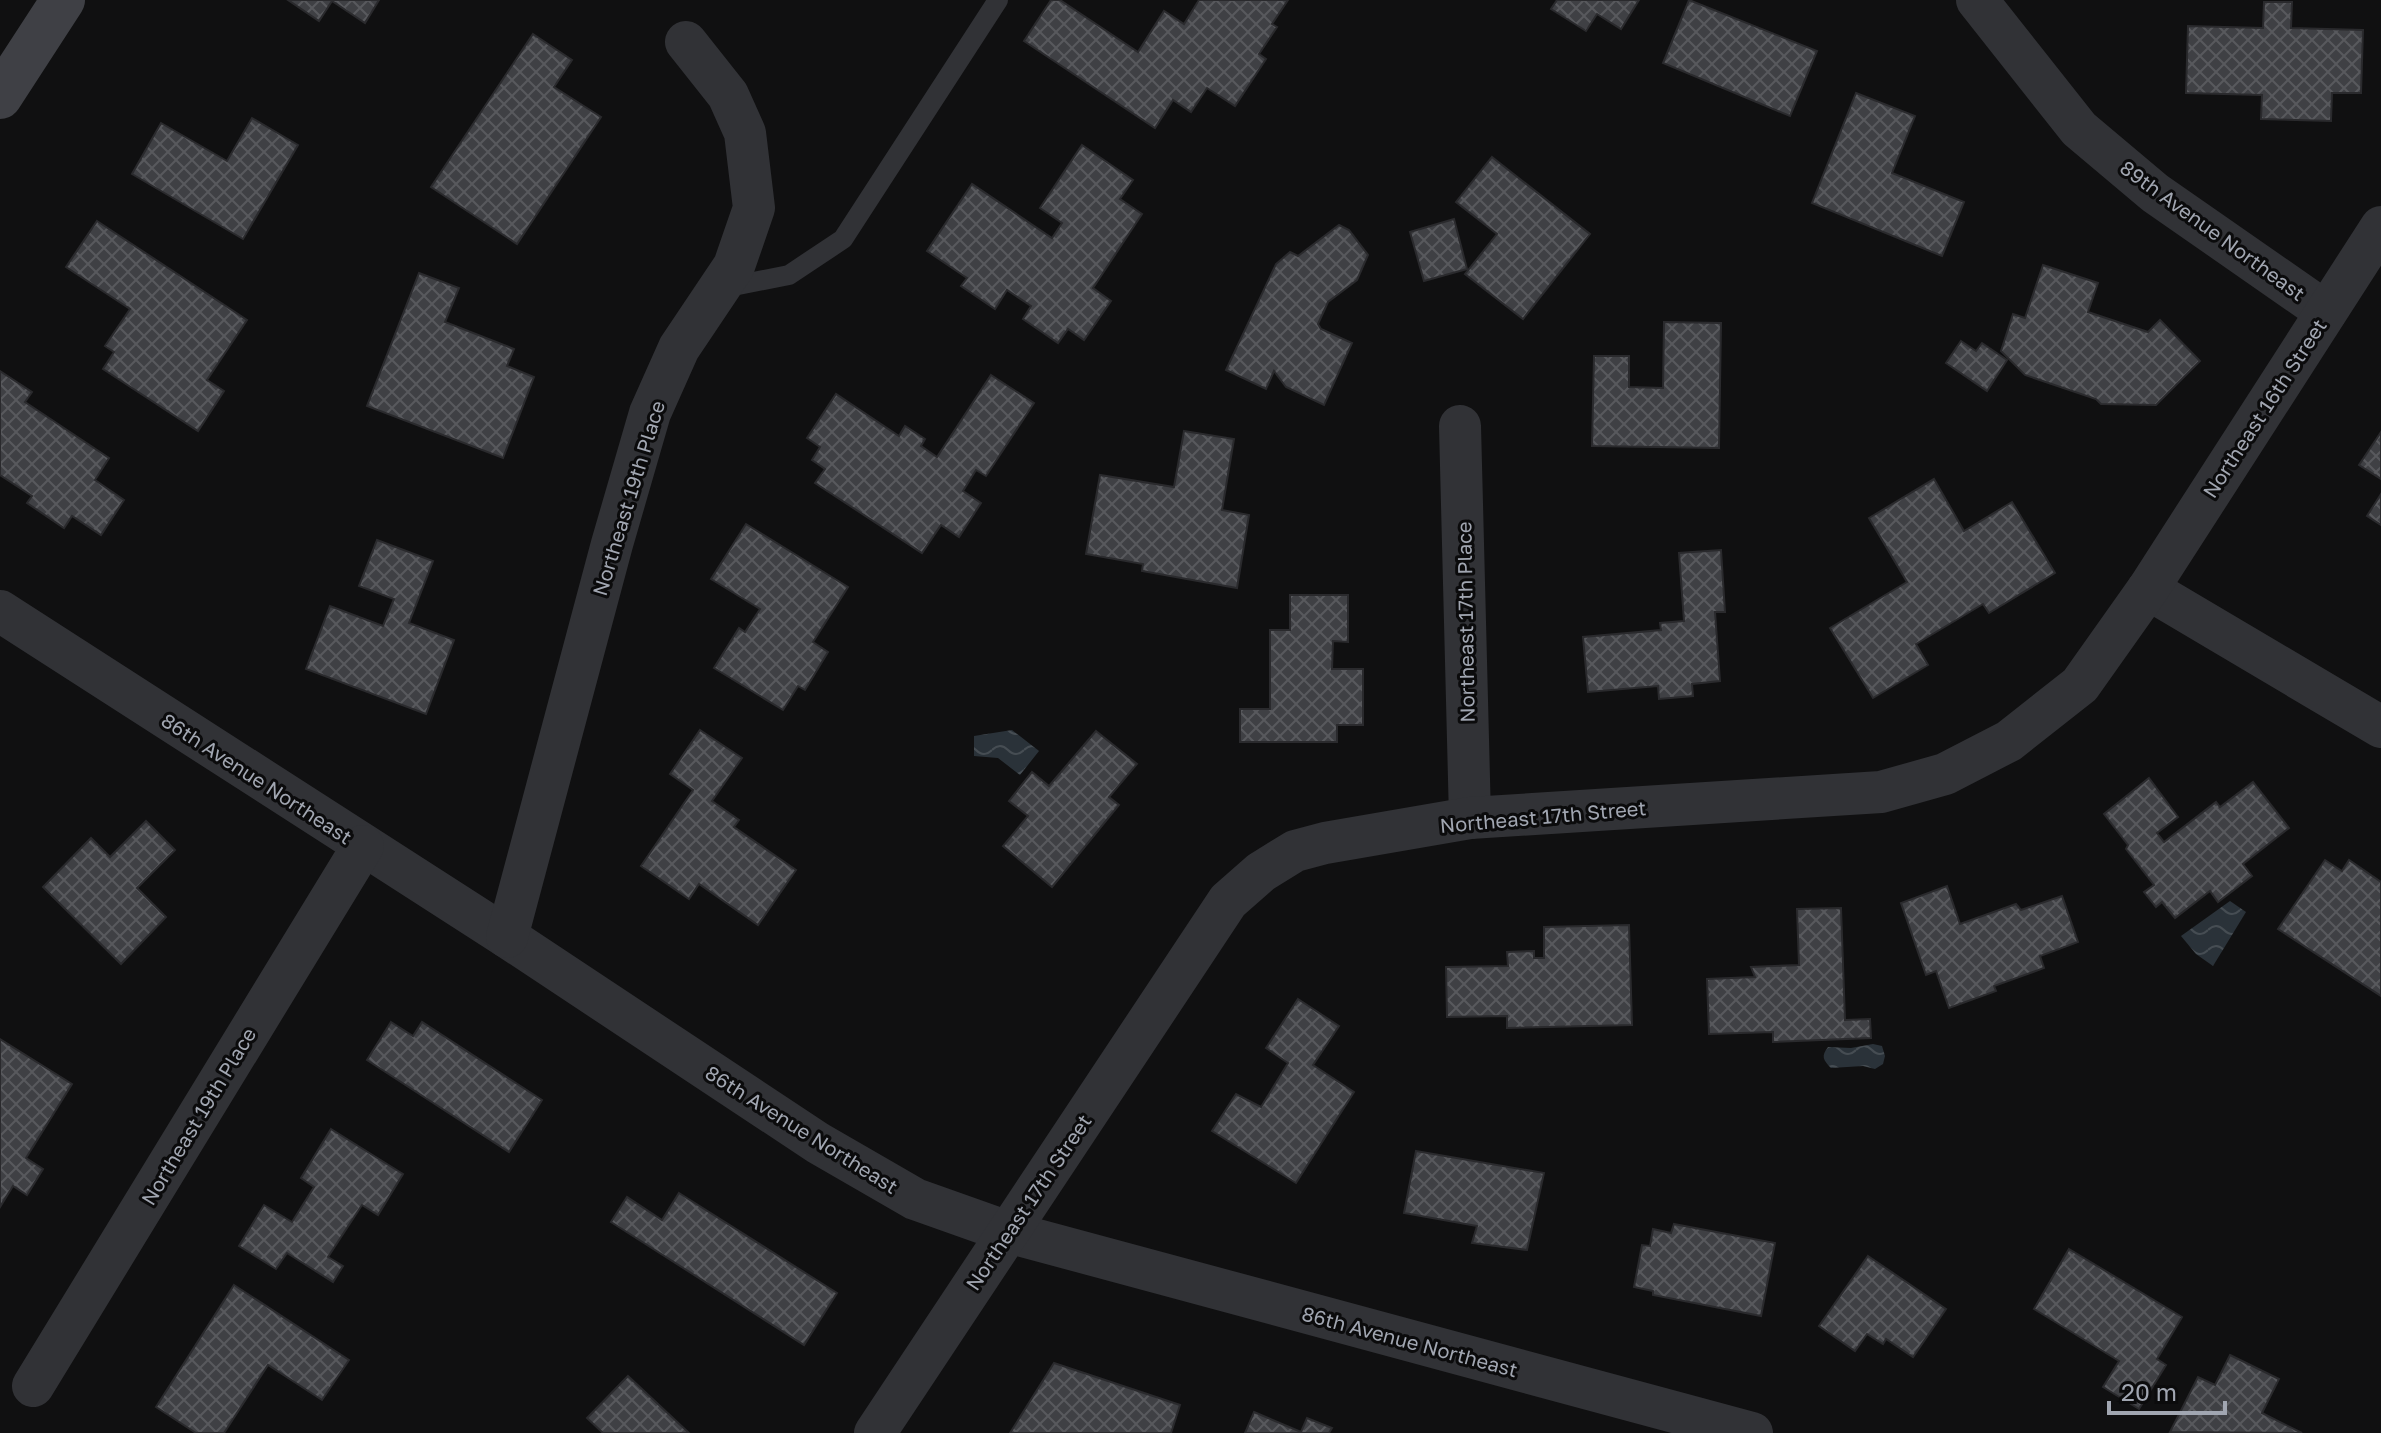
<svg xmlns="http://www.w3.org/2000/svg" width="2381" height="1433" font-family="'Golos Text',sans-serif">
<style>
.water{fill:url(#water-waves)}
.building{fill:url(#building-cross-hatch);stroke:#2a2a2d;stroke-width:2}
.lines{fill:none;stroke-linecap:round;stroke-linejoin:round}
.lane{stroke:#313236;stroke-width:20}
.street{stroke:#313236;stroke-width:42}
.secondary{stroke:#3f4045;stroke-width:44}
.labels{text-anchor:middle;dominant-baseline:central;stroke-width:6;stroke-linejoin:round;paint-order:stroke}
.street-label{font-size:20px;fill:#a1a6b1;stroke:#0b0b0c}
</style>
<defs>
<pattern id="water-waves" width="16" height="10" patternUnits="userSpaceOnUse" patternTransform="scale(2)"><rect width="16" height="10" fill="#2a3239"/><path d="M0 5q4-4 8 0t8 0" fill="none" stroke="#464d53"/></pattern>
<pattern id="building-cross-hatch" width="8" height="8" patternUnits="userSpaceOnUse" patternTransform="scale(2)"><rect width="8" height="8" fill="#3f4044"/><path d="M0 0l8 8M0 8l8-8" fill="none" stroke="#58595d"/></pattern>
</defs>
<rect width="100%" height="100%" fill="#101011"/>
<g class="water">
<polygon points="1012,730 1039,751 1020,775 998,758 974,756 974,736"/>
<polygon points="2230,901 2246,912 2213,966 2196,954 2181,936"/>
<path d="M 1873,1044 L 1882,1046 L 1885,1056 L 1883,1064 L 1875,1069 L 1863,1066 L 1831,1068 C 1823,1060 1821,1056 1828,1047 L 1851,1048 Z"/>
</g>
<g class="building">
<polygon points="288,0 379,0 365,23 332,1 319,21"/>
<polygon points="1051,0 1060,0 1138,52 1164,11 1184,24 1199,0 1288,0 1272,24 1277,27 1259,54 1266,59 1235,106 1207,88 1191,112 1173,100 1155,128 1024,41"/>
<polygon points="1557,0 1639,0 1621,29 1597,14 1586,31 1551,9"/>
<polygon points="1689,0 1817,51 1790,116 1663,63"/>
<polygon points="2264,2 2292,2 2291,28 2363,30 2361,93 2332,93 2331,121 2261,119 2262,95 2186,93 2188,26 2263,28"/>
<polygon points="533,34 572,60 554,87 601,117 517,244 431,187"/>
<polygon points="1856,93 1915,116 1892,173 1964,202 1942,256 1812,203"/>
<polygon points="252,118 298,145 243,239 132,174 161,123 227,161"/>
<polygon points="1082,145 1133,180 1120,199 1142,214 1093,288 1111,301 1084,340 1068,329 1058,343 1023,319 1031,306 1007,290 995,309 961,286 967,278 927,251 972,184 1052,238 1062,223 1040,208"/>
<polygon points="1492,157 1590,234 1523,319 1465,274 1497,234 1456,202"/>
<polygon points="1454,219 1467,269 1424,281 1410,232"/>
<polygon points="97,221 247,320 207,380 224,391 198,431 103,369 114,352 105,346 130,309 66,267"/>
<polygon points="1339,225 1349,230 1368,255 1357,280 1328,302 1318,324 1321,329 1352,343 1324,405 1286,387 1274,371 1266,389 1226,370 1276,264 1290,252 1298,256"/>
<polygon points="2043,265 2098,283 2088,312 2148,332 2160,320 2200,361 2156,405 2101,404 2096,399 2025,375 2001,351 2013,314 2025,318"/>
<polygon points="419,273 459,288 445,322 514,349 507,366 534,377 503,458 367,406"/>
<polygon points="1664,322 1721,323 1719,448 1592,446 1594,356 1629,356 1629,387 1663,388"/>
<polygon points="1961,341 1976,351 1982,343 2007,360 1987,391 1946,363"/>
<polygon points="0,371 32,392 25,402 109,458 95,480 124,500 101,535 72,516 64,528 27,503 32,496 0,475"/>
<polygon points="991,375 1034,403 986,476 976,470 963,491 981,503 959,537 941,525 922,553 815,483 825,469 812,460 820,447 807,438 836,394 899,436 905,426 925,439 921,446 937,457"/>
<polygon points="1184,431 1234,439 1222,510 1249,515 1237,588 1142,571 1143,564 1086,554 1100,475 1174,487"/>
<polygon points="2381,432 2381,479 2359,465"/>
<polygon points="1934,479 1964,531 2012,502 2055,573 1989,613 1983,604 1916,644 1928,665 1873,698 1830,628 1907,582 1869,518"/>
<polygon points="2381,494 2381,525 2367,516"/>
<polygon points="746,524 848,587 813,642 828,652 805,690 798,686 783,710 714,668 739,628 745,632 760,609 711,579"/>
<polygon points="377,540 433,561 409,623 454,640 426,714 306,669 330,606 383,626 394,599 359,586"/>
<polygon points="1721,550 1725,612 1715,612 1720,681 1692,684 1693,696 1659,699 1658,686 1588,692 1583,637 1661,630 1660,623 1684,621 1679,553"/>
<polygon points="1290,595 1348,595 1348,642 1333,641 1332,669 1363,669 1363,725 1337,725 1337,742 1240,742 1240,709 1270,709 1270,630 1290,630"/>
<polygon points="700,730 742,758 712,801 739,820 734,827 796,870 758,925 699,884 689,899 641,866 693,790 670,774"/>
<polygon points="1096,731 1137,764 1109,797 1119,805 1052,887 1003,846 1028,816 1009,801 1032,772 1049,786"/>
<polygon points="2149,778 2178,817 2157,833 2164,842 2216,802 2220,807 2253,782 2289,828 2243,864 2252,876 2218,902 2210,891 2175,918 2162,902 2156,907 2144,892 2154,885 2126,849 2128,845 2104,814"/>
<polygon points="146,821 175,850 137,888 166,917 121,964 43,887 91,838 110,857"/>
<polygon points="2325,860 2342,871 2349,860 2381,882 2381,996 2278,929"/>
<polygon points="1947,886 1960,924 2016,904 2021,910 2062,896 2078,942 2040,956 2044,968 1994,986 1996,991 1949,1008 1936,971 1926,975 1901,903"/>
<polygon points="1841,908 1845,1020 1870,1019 1871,1038 1773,1042 1773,1032 1709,1034 1707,979 1755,977 1751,967 1799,965 1797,909"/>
<polygon points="1629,925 1632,1025 1507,1028 1507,1016 1447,1017 1446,967 1508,966 1507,952 1534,951 1534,958 1544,958 1544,927"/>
<polygon points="1298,999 1339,1026 1313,1065 1354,1092 1296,1183 1212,1131 1236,1094 1261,1107 1288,1063 1266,1048"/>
<polygon points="391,1022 413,1036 422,1022 542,1100 509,1152 367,1060"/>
<polygon points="0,1039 72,1084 26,1158 43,1169 27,1195 13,1186 0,1207"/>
<polygon points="331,1129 403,1174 378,1215 362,1205 328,1257 343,1266 333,1282 287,1253 276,1269 239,1246 264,1205 292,1222 314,1187 301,1178"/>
<polygon points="1416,1151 1544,1173 1527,1250 1472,1243 1477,1226 1404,1213"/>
<polygon points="679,1193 837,1293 804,1345 611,1222 627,1197 662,1220"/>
<polygon points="1674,1224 1775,1243 1761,1316 1653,1295 1653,1291 1634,1287 1642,1245 1650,1246 1653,1229 1671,1233"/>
<polygon points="2069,1249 2182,1317 2157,1359 2166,1365 2139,1409 2103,1387 2119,1361 2034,1309"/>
<polygon points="1868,1256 1946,1309 1913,1357 1886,1339 1883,1344 1867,1334 1855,1351 1819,1326"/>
<polygon points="234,1285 349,1360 322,1400 268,1365 224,1433 196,1433 156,1407"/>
<polygon points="2230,1355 2279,1379 2262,1413 2302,1433 2170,1432 2198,1377 2215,1385"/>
<polygon points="1054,1363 1180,1405 1171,1433 1010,1433"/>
<polygon points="628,1376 689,1433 603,1433 587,1418"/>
<polygon points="1254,1412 1301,1432 1307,1418 1332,1428 1329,1433 1245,1433"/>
</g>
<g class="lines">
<polyline class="lane" points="723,288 789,275 843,239 998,0"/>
<g class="street">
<polyline points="1977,0 2079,129 2155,193 2326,312"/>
<polyline points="1460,426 1470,818"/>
<polyline points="2148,589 2381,727"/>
<polyline points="0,611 507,937 818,1143 915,1199 1008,1232 1752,1433"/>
<polyline points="507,937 612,544 650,413 679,348 734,266 754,208 745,133 728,95 686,42"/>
<polyline points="33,1386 363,846"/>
<polyline points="875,1433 1228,901 1261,872 1295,851 1325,843 1470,818 1881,792 1945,774 2009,741 2080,685 2148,589 2381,227"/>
</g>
<polyline class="secondary" points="0,97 63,0"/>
</g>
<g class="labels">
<g class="street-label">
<text transform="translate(2213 230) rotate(36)">89th Avenue Northeast</text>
<text transform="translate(2264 408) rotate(-57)">Northeast 16th Street</text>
<text transform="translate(628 498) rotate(-73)">Northeast 19th Place</text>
<text transform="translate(1465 622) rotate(-91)">Northeast 17th Place</text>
<text transform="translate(257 778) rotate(33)">86th Avenue Northeast</text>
<text transform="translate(1543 816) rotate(-5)">Northeast 17th Street</text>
<text transform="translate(198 1116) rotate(-59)">Northeast 19th Place</text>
<text transform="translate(802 1129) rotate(32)">86th Avenue Northeast</text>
<text transform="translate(1028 1202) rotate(-56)">Northeast 17th Street</text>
<text transform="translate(1410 1341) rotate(15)">86th Avenue Northeast</text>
</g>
</g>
<path d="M2109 1401v12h116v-12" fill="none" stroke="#a1a6b1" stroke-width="4"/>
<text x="2121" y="1401" font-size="24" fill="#a1a6b1" stroke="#0b0b0c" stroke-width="6" paint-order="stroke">20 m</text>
</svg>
